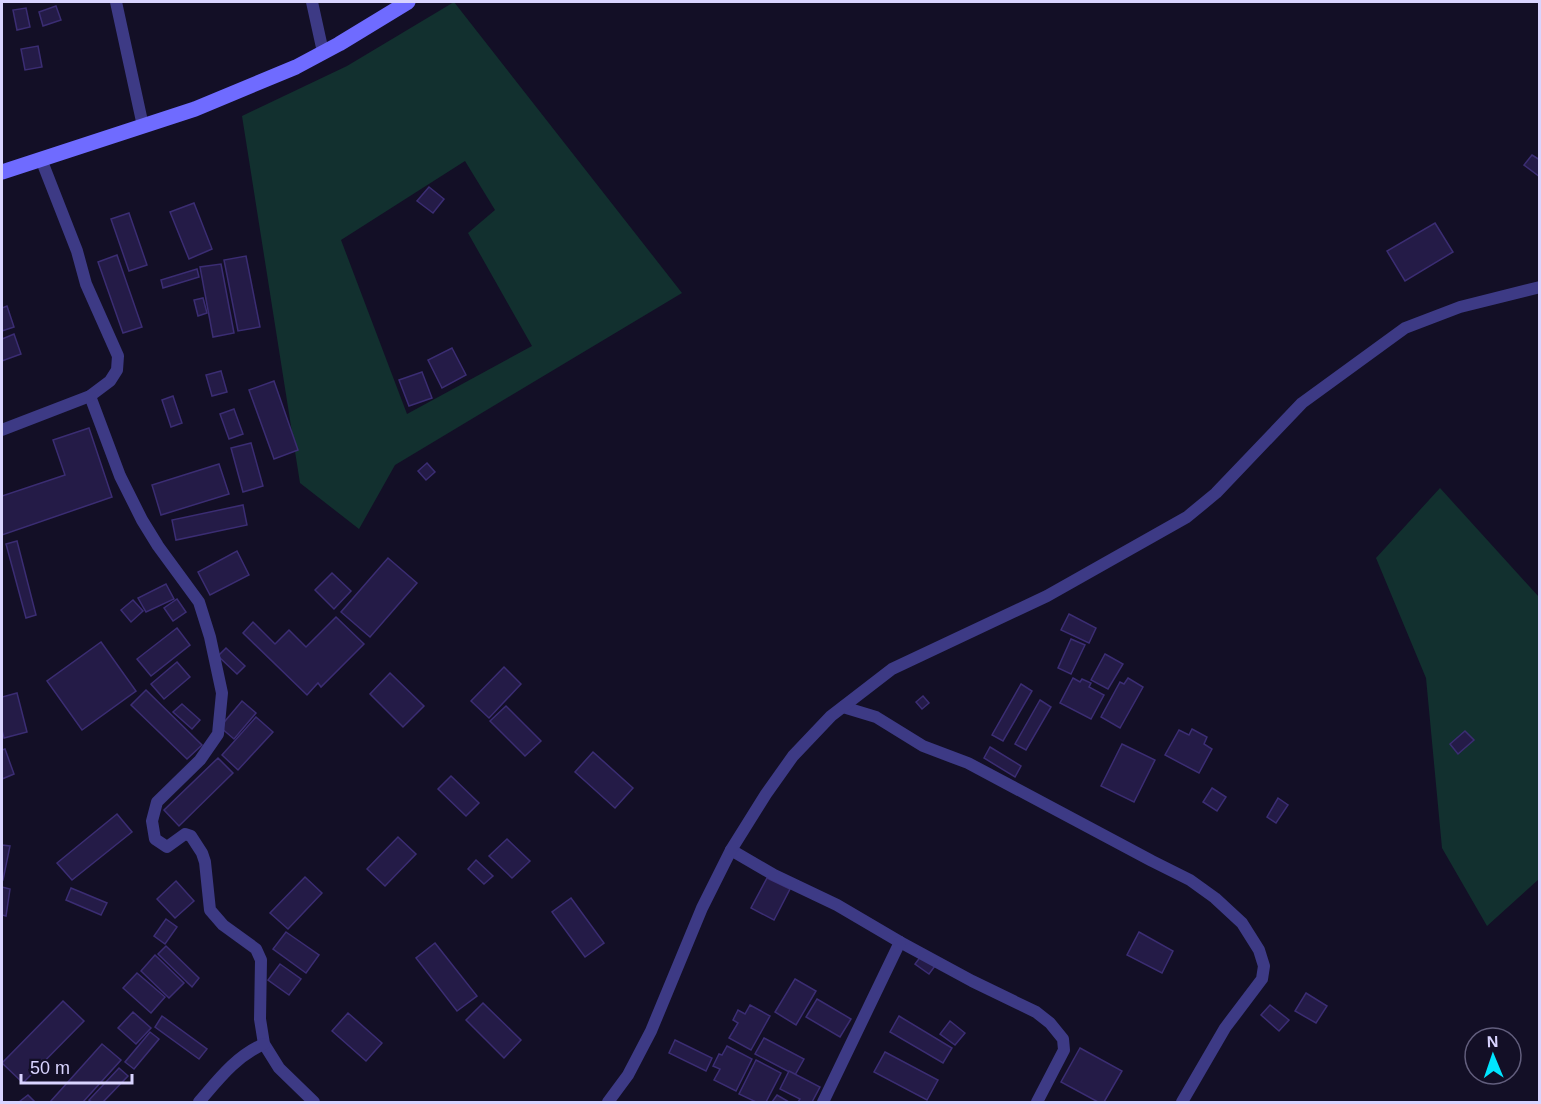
<svg xmlns="http://www.w3.org/2000/svg" width="1541" height="1104" font-family="Helvetica,sans-serif">
<style>
.green{fill:#12302f;fill-rule:evenodd}
.building{fill:#241b47;stroke:#3b2d73;stroke-width:1.5}
.lines{fill:none;stroke-linecap:round;stroke-linejoin:round}
.minor{stroke:#3d3a85;stroke-width:12}
.secondary{stroke:#6f6bff;stroke-width:15}
</style>
<rect width="100%" height="100%" fill="#130f26"/>
<g class="green">
<path d="M 454,2 L 682,293 L 395,465 L 359,529 L 300,483 L 242,116 L 347,66 ZM 465,161 L 495,210 L 468,233 L 532,346 L 407,414 L 341,240 Z"/>
<polygon points="1440,488 1539,597 1539,879 1487,926 1442,848 1426,678 1376,558"/>
</g>
<g class="building">
<polygon points="56,6 61,20 43,26 39,12"/>
<polygon points="26,8 30,27 17,30 13,10"/>
<polygon points="38,46 42,67 25,70 21,49"/>
<polygon points="1532,155 1540,160 1540,177 1524,165"/>
<polygon points="429,187 444,199 433,213 417,201"/>
<polygon points="194,203 212,249 189,259 170,212"/>
<polygon points="129,213 147,265 129,271 111,219"/>
<polygon points="1435,223 1453,252 1405,281 1387,251"/>
<polygon points="117,255 142,327 123,333 98,262"/>
<polygon points="246,256 260,327 238,331 224,260"/>
<polygon points="221,264 234,333 213,337 200,267"/>
<polygon points="197,269 199,277 163,288 161,280"/>
<polygon points="203,298 207,313 198,316 194,300"/>
<polygon points="7,306 14,327 2,331 2,308"/>
<polygon points="14,334 21,354 2,361 2,339"/>
<polygon points="452,348 466,375 442,388 428,360"/>
<polygon points="221,371 227,392 212,396 206,375"/>
<polygon points="422,372 432,398 409,406 399,380"/>
<polygon points="274,381 298,450 274,459 249,390"/>
<polygon points="173,396 182,423 171,427 162,400"/>
<polygon points="234,409 243,434 229,439 220,414"/>
<polygon points="89,428 112,497 2,535 2,496 65,475 53,440"/>
<polygon points="251,443 263,486 243,492 231,448"/>
<polygon points="427,463 435,472 426,480 418,471"/>
<polygon points="219,464 229,494 161,515 152,485"/>
<polygon points="243,505 247,525 176,540 172,520"/>
<polygon points="17,541 36,615 26,618 6,544"/>
<polygon points="237,551 249,575 210,595 198,572"/>
<polygon points="388,558 417,583 370,637 341,612"/>
<polygon points="332,573 351,591 334,609 315,590"/>
<polygon points="166,584 174,599 146,612 138,598"/>
<polygon points="177,599 186,612 173,621 164,608"/>
<polygon points="133,600 143,611 131,622 121,610"/>
<polygon points="1069,614 1096,628 1089,643 1061,630"/>
<polygon points="336,617 364,644 321,687 318,683 307,695 243,633 253,622 275,644 289,630 306,647"/>
<polygon points="177,628 190,645 151,676 137,659"/>
<polygon points="1071,639 1085,645 1071,674 1058,668"/>
<polygon points="101,642 136,691 82,730 47,681"/>
<polygon points="226,648 245,666 237,674 218,656"/>
<polygon points="1105,654 1123,664 1108,689 1091,680"/>
<polygon points="177,662 190,677 164,699 151,684"/>
<polygon points="504,667 521,684 489,718 471,701"/>
<polygon points="390,673 424,706 403,727 370,694"/>
<polygon points="1073,678 1080,682 1082,679 1091,683 1089,687 1104,695 1091,719 1060,703"/>
<polygon points="1128,678 1143,687 1120,728 1101,717 1120,682 1124,684"/>
<polygon points="1021,684 1032,691 1003,741 992,735"/>
<polygon points="146,690 202,745 187,759 131,705"/>
<polygon points="17,693 27,732 4,738 2,730 2,697"/>
<polygon points="923,696 929,703 922,709 916,702"/>
<polygon points="1040,700 1051,707 1026,750 1015,744"/>
<polygon points="242,701 256,713 234,739 220,727"/>
<polygon points="182,704 200,720 192,729 173,712"/>
<polygon points="506,706 541,741 525,756 490,721"/>
<polygon points="256,717 273,732 238,770 222,755"/>
<polygon points="1192,729 1207,737 1204,744 1212,749 1199,773 1165,755 1179,730 1189,735"/>
<polygon points="1465,731 1474,740 1458,754 1450,744"/>
<polygon points="1122,744 1155,760 1134,802 1101,786"/>
<polygon points="990,747 1021,766 1015,777 984,758"/>
<polygon points="5,749 14,774 2,779 2,750"/>
<polygon points="593,752 633,788 615,808 575,772"/>
<polygon points="218,758 233,773 179,826 164,810"/>
<polygon points="451,776 479,803 466,816 438,789"/>
<polygon points="1212,788 1226,797 1217,811 1203,802"/>
<polygon points="1278,798 1288,805 1276,823 1267,817"/>
<polygon points="117,814 132,832 72,880 57,863"/>
<polygon points="398,837 416,854 385,886 367,869"/>
<polygon points="507,839 530,861 512,878 489,856"/>
<polygon points="2,845 10,846 3,880 2,880"/>
<polygon points="476,860 493,876 484,884 468,869"/>
<polygon points="305,877 322,893 288,929 270,913"/>
<polygon points="767,878 790,889 774,920 751,908"/>
<polygon points="176,881 194,901 175,918 157,899"/>
<polygon points="2,887 10,889 6,916 2,915"/>
<polygon points="71,888 107,903 101,915 66,900"/>
<polygon points="571,898 604,943 585,957 552,912"/>
<polygon points="166,919 177,927 165,944 154,936"/>
<polygon points="286,932 319,955 306,973 273,949"/>
<polygon points="1139,932 1173,951 1162,973 1127,955"/>
<polygon points="435,943 477,996 457,1011 416,958"/>
<polygon points="166,946 199,978 192,987 158,954"/>
<polygon points="155,955 184,983 169,998 141,971"/>
<polygon points="921,956 935,966 929,974 915,964"/>
<polygon points="280,964 301,979 289,995 268,980"/>
<polygon points="137,973 165,997 151,1013 123,988"/>
<polygon points="795,979 816,991 796,1025 775,1012"/>
<polygon points="1306,993 1327,1006 1316,1023 1295,1011"/>
<polygon points="817,999 851,1019 840,1037 806,1017"/>
<polygon points="63,1001 84,1021 23,1083 2,1063"/>
<polygon points="483,1003 521,1040 504,1058 466,1020"/>
<polygon points="750,1005 770,1016 751,1050 729,1038 738,1023 733,1020 738,1010 745,1014"/>
<polygon points="1270,1005 1289,1020 1279,1031 1261,1015"/>
<polygon points="133,1012 151,1028 136,1044 118,1028"/>
<polygon points="348,1013 382,1043 366,1061 332,1031"/>
<polygon points="162,1016 207,1049 199,1059 155,1027"/>
<polygon points="899,1016 952,1048 943,1063 890,1032"/>
<polygon points="950,1021 965,1033 955,1045 940,1034"/>
<polygon points="150,1032 159,1039 134,1069 125,1062"/>
<polygon points="764,1038 804,1059 795,1075 755,1054"/>
<polygon points="675,1040 712,1058 706,1071 669,1053"/>
<polygon points="102,1044 121,1060 83,1102 50,1102"/>
<polygon points="727,1046 752,1059 736,1091 714,1080 720,1069 713,1066 719,1054 722,1055"/>
<polygon points="1080,1048 1122,1071 1104,1102 1098,1102 1061,1082"/>
<polygon points="885,1052 938,1080 927,1100 874,1072"/>
<polygon points="756,1060 781,1073 766,1102 756,1102 739,1094"/>
<polygon points="119,1068 128,1076 103,1102 92,1102 89,1100"/>
<polygon points="789,1071 820,1087 812,1102 798,1102 800,1099 780,1089"/>
<polygon points="28,1095 35,1102 19,1102"/>
<polygon points="777,1095 789,1102 772,1102"/>
</g>
<g class="lines">
<g class="minor">
<polyline points="116,2 143,126"/>
<polyline points="312,2 323,52"/>
<polyline points="90,396 120,476 142,520 158,546 199,602 210,637 222,693 218,734 200,760 157,802 152,821 155,839 167,847 185,834 191,836 202,853 205,862 210,910 223,925 256,949 261,960 260,1019 264,1044 279,1068 314,1102"/>
<polyline points="2,430 90,396 110,381 117,370 118,356 86,284 77,251 41,159"/>
<polyline points="843,707 876,717 923,746 968,763 1152,861 1190,880 1215,898 1242,923 1259,950 1264,966 1262,979 1225,1028 1182,1102"/>
<polyline points="731,850 774,875 837,905 900,942 972,981 1036,1012 1050,1023 1063,1039 1064,1050 1037,1102"/>
<path d="M 199,1102 C 218,1080 236,1056 264,1044"/>
<polyline points="608,1102 628,1075 651,1031 702,908 731,850 766,794 793,756 831,716 892,669 1047,596 1187,517 1216,493 1302,403 1405,328 1460,307 1540,287"/>
<polyline points="823,1102 900,942"/>
</g>
<polyline class="secondary" points="2,172 195,109 296,67 339,44 408,2"/>
</g>
<rect width="1541" height="1104" fill="none" stroke="#d9d4ff" stroke-width="6"/>
<g transform="translate(1493 1056) rotate(358)"><circle r="28" fill="#130f26" stroke="#625e7d" stroke-width="1.5"/>
<path d="M0-4.5L10 22L0 15L-10 22Z" fill="#00e5ff"/>
<text y="-9" font-size="16" font-weight="bold" text-anchor="middle" fill="#d9d4ff">N</text>
</g>
<path d="M21 1074v9h111v-9" fill="none" stroke="#d9d4ff" stroke-width="3"/>
<text x="30" y="1074" font-size="18" fill="#d9d4ff" stroke="#130f26" stroke-width="4.5" paint-order="stroke">50 m</text>
</svg>
